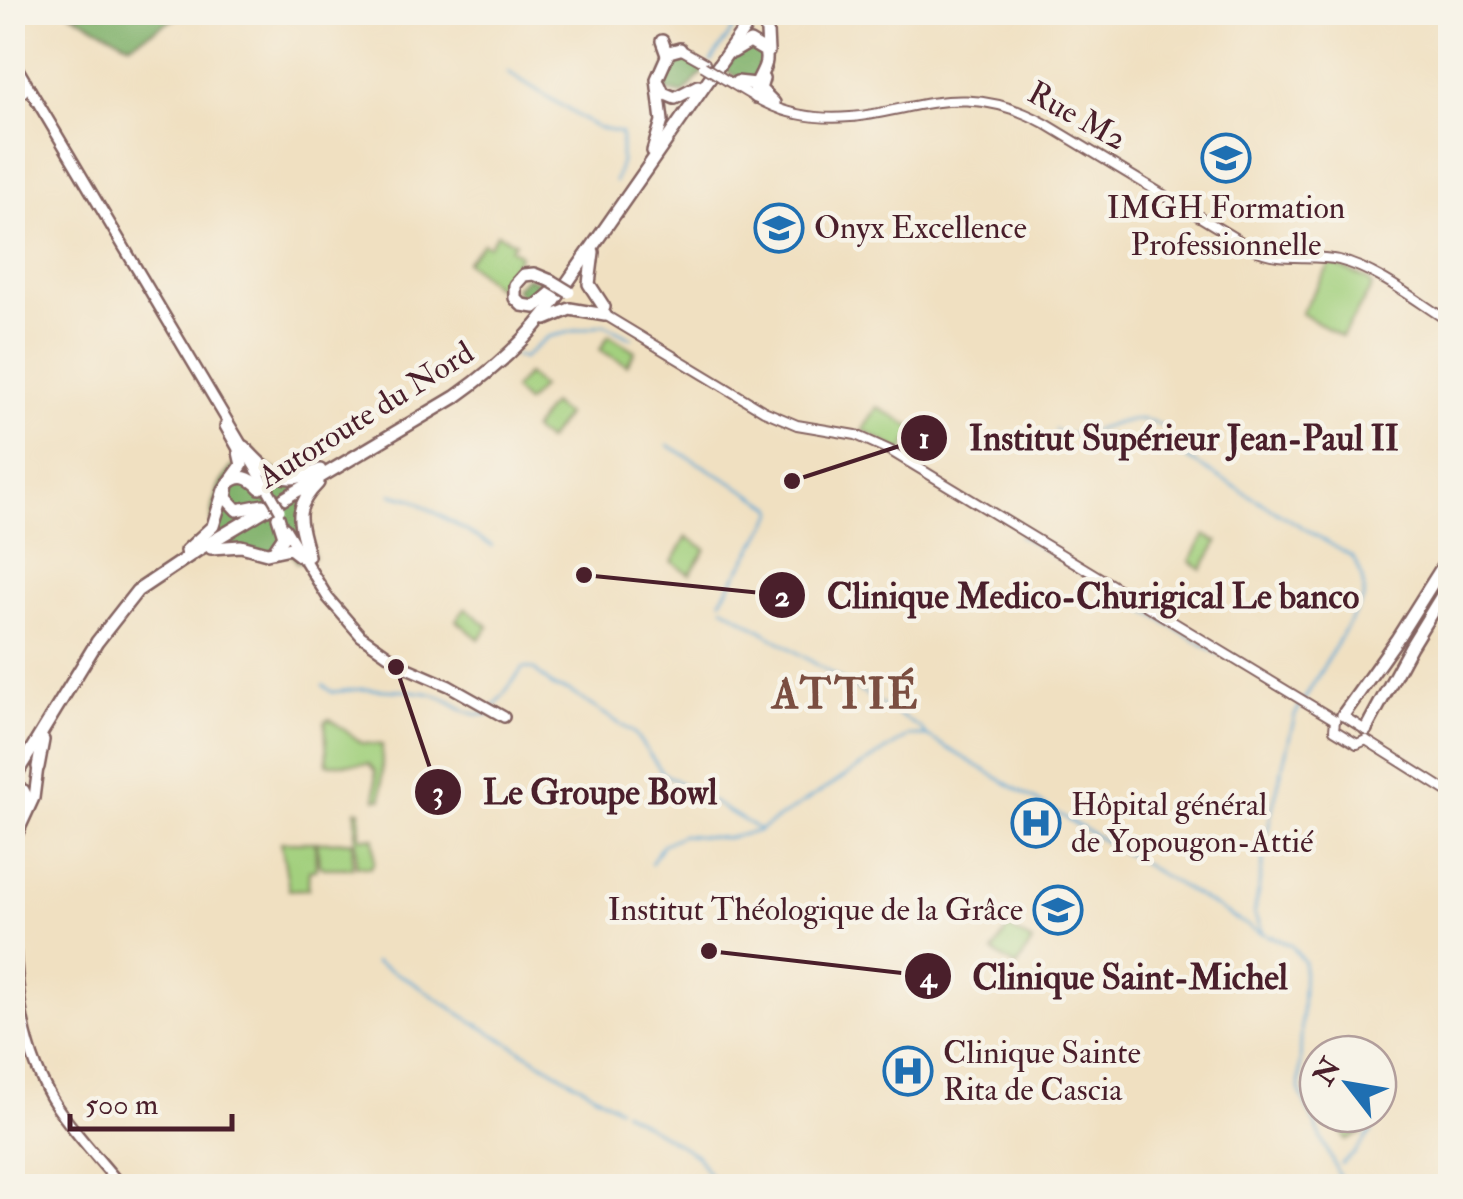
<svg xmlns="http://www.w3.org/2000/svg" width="1463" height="1199" font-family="'IM FELL Double Pica',serif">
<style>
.green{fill:#a3d07e;stroke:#767854;stroke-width:2.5}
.forest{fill:#82b26d;stroke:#66684c;stroke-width:2.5}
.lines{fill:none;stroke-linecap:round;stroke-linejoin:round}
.stream{stroke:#5ca6d3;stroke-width:2.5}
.secondary-casing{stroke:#846360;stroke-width:12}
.primary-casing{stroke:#846360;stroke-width:14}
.highway-casing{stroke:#846360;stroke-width:16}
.secondary{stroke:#fff;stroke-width:8}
.primary{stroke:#fff;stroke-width:9}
.highway{stroke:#fff;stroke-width:11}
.secondary-bridge-casing{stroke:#846360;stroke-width:12;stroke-linecap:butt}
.primary-bridge-casing{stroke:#846360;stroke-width:14;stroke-linecap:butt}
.highway-bridge-casing{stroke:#846360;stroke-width:16;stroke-linecap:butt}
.secondary-bridge{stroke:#fff;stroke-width:8}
.primary-bridge{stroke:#fff;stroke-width:9}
.highway-bridge{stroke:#fff;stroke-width:11}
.labels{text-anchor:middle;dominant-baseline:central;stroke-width:9;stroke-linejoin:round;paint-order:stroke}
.street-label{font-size:32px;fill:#4a1f2b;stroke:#f7f3e8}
.poi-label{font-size:32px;fill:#4a1f2b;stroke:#f7f3e8;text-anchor:start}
.district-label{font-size:42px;font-weight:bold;letter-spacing:2.5px;fill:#7b4e41;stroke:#f7f3e8}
.leader{fill:none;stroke:#4a1f2b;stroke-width:4}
.callout-dot{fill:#4a1f2b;stroke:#f7f3e8;stroke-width:4}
.mark-label{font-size:30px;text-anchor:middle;font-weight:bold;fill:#fff}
.callout-label{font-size:35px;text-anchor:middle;font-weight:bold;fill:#4a1f2b;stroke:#f7f3e8;stroke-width:9;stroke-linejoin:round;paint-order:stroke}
</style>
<rect width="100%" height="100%" fill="#f7f3e8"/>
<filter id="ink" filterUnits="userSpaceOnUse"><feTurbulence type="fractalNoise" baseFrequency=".01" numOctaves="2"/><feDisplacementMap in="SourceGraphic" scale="20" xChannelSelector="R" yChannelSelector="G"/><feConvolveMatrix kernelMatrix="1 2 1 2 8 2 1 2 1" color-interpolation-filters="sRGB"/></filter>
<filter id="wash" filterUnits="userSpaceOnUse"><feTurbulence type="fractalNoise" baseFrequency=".0048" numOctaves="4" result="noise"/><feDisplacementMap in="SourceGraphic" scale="40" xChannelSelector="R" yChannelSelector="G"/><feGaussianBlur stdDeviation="2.25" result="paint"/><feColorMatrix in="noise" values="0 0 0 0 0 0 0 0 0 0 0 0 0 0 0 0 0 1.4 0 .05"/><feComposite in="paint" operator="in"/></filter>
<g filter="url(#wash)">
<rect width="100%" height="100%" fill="#f0e0c1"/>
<g class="green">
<polygon points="497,234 515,242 510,248 520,255 499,289 466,262 483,243 489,246"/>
<polygon points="1331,263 1368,280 1372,287 1342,337 1301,313"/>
<polygon points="609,335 635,351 627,365 600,350"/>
<polygon points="527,374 541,387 526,403 513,390"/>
<polygon points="551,404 566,415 547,441 532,430"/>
<polygon points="877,407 915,429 902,452 863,430"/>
<polygon points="1205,535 1218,542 1202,569 1190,561"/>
<polygon points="687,537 706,549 690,574 672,562"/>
<polygon points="466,608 489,627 479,639 456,620"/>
<polygon points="330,719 362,743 382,745 382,799 376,799 375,771 369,764 327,764 325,721"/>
<polygon points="356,810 360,810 360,837 374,838 374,863 370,868 356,866"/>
<polygon points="353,841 352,868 324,868 319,865 317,842"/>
<polygon points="281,842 315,842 316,869 309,870 308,889 289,890"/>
<polygon points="1008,928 1032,942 1017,967 993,952"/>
<polygon points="1354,1114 1362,1133 1346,1140 1335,1115"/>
</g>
<g class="forest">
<polygon points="70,13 184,13 130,44"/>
<polygon points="744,45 766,57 752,81 738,78 724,69"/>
<polygon points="681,57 705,70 683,94 663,90 662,75 672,58"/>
<polygon points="527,277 551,287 545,296 527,305 515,288"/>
<path d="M 252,450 L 258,460 L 284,475 L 309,470 L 324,490 L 313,499 L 304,516 L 314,557 L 297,562 L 293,555 L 286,553 L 214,550 C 207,508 215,475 252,450 Z"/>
</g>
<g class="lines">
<g class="stream">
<polyline points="711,61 745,12"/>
<polyline points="508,72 597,128 621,133 621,161 615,182"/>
<polyline points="608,306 636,326"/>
<polyline points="515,356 523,358 548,337 604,324 632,338"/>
<path d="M 1055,430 C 1090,448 1127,402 1163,427"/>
<path d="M 1166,440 L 1172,449 L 1352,557 C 1361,567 1365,586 1363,599 L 1295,715 L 1271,814 L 1254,914 L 1262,931"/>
<polyline points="668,445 773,507 775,512 721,600"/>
<polyline points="392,494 412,499 492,546"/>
<polyline points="1019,535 1219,654"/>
<polyline points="723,607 920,728 927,736 1253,929 1291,945 1304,962 1299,1090 1344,1186"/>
<polyline points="323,685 332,692 363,689 406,691"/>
<path d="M 410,691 C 418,692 427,692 435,695 C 455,701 468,719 490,714"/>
<polyline points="494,707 523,668 533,669 554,687 569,691 634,733 663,773 760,830 909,736 926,736"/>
<polyline points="651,864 662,845 682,835 726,838 759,831"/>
<polyline points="375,962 409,980 465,1017 618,1108"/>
<polyline points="623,1111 696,1155 717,1186"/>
<polyline points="1341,1164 1354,1154 1375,1127"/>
</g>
</g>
</g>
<g filter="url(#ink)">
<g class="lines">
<g class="secondary-casing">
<g id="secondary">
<polyline points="680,49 705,63"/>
<path d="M 721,77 C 745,91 769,109 797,114 C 890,134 943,67 1046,124 L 1253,249 C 1281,263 1310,253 1339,260 C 1379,270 1416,301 1450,322"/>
<polyline points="605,315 764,411 797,425 856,435 889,450 1335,720"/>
<polyline points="1342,715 1367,731"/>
<polyline points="1335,720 1334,730 1357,744 1366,740"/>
<polyline points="1366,740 1450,793"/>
</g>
</g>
<g class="primary-casing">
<g id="primary">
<polyline points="12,59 269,491"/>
<polyline points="12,72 23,92"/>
<polyline points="225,426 242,456"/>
<polyline points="285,528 328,598 361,636 405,667 449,686 504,717"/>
<polyline points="12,817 29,800 24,790 13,786"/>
<polyline points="12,846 34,798 38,767"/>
<path d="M 12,903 C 17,974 16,1045 57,1107 C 76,1135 100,1160 121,1186"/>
</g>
</g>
<g class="highway-casing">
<g id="highway">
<polyline points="766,12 768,52"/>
<polyline points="662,41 667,55"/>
<path d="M 733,52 L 750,42 L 765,51 C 771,70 751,80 756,97"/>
<polyline points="763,79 760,89 774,103"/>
<polyline points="737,82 756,84"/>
<polyline points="659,84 663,93 675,98 698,86"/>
<polyline points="653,151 662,121 657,79 669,52 680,49"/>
<polyline points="593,252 589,284 604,307"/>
<polyline points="551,281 534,274 524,275 515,285 515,298 522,305 535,307 556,289"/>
<polyline points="546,319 570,309 605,315"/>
<path d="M 244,447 C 270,474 281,488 320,470"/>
<path d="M 260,488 C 250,477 240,473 228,484 L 226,498 L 237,510 L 263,505"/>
<polyline points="211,548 241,546 267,553 290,548 303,558"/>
<polyline points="276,548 284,536 278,517"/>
<polyline points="186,551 213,526 224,490 242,465 239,452"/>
<path d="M 308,556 C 301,524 290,511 318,483"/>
<polyline points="1343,715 1397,639 1450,555"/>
<polyline points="1366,729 1411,646 1450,582"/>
<polyline points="38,767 43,740"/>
<path d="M 12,781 L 97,642 L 137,591 L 201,548 L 455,397 C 489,373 520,347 546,313 L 756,12"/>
</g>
</g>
<use href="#secondary" class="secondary"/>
<use href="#primary" class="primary"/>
<use href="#highway" class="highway"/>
<g class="secondary-bridge-casing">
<polyline id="secondary-bridge" points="703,66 721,77"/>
</g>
<g class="primary-bridge-casing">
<polyline id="primary-bridge" points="269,491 280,510"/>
</g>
<g class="highway-bridge-casing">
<polyline id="highway-bridge" points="551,281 569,292"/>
</g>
<use href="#secondary-bridge" class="secondary-bridge"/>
<use href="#primary-bridge" class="primary-bridge"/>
<use href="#highway-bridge" class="highway-bridge"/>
</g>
</g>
<defs>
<g id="university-ring" transform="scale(2.5)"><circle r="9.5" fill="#f7f3e8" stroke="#1f6fb2" stroke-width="1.5"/><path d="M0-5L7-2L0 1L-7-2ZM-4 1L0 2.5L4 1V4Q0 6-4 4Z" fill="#1f6fb2"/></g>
<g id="hospital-ring" transform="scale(2.5)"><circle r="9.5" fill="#f7f3e8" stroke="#1f6fb2" stroke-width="1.5"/><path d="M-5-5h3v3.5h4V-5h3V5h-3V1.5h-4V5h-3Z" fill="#1f6fb2"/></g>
</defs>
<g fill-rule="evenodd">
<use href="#university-ring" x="1226" y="158"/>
<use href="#university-ring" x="779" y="228"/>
<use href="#hospital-ring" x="1036" y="823"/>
<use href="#university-ring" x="1058" y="910"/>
<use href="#hospital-ring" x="908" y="1071"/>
</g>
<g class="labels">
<g class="street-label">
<text transform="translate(1077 116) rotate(29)">Rue M2</text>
<text transform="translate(366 415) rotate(-32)">Autoroute du Nord</text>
</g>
<g class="poi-label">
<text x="1226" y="208" text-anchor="middle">IMGH Formation<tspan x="1226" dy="37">Professionnelle</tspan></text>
<text x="814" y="228">Onyx Excellence</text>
<text x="1071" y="805">Hôpital général<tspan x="1071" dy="37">de Yopougon-Attié</tspan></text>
<text x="1023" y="910" text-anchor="end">Institut Théologique de la Grâce</text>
<text x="943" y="1053">Clinique Sainte<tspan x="943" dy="37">Rita de Cascia</tspan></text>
</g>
<g class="district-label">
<text x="846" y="695">ATTIÉ</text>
</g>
</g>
<path class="leader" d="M792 481L924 438M584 575L782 595M396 667L438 792M709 951L928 976"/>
<g class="callout-dot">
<circle cx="792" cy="481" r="10"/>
<circle cx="584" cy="575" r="10"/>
<circle cx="396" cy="667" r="10"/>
<circle cx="709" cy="951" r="10"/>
<circle cx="924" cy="438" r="25"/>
<circle cx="782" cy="595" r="25"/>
<circle cx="438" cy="792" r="25"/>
<circle cx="928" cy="976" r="25"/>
</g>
<g class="mark-label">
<text x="924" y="448">1</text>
<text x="782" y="606">2</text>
<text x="438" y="802">3</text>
<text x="928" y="987">4</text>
</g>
<g class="callout-label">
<text x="1184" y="450">Institut Supérieur Jean-Paul II</text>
<text x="1093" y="608">Clinique Medico-Churigical Le banco</text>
<text x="600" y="804">Le Groupe Bowl</text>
<text x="1130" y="989">Clinique Saint-Michel</text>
</g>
<rect width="1463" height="1199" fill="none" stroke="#f7f3e8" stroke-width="50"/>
<g transform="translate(1348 1084) rotate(301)"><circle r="48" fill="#f7f3e8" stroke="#b29e9c" stroke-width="2.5"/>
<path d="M0-8L18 38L0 25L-18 38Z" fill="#1f6fb2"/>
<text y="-15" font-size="28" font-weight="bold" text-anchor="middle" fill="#4a1f2b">N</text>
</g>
<path d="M70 1114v15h162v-15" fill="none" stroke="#4a1f2b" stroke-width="5"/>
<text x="85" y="1114" font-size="30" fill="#4a1f2b" stroke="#f7f3e8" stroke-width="8" paint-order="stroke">500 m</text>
</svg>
